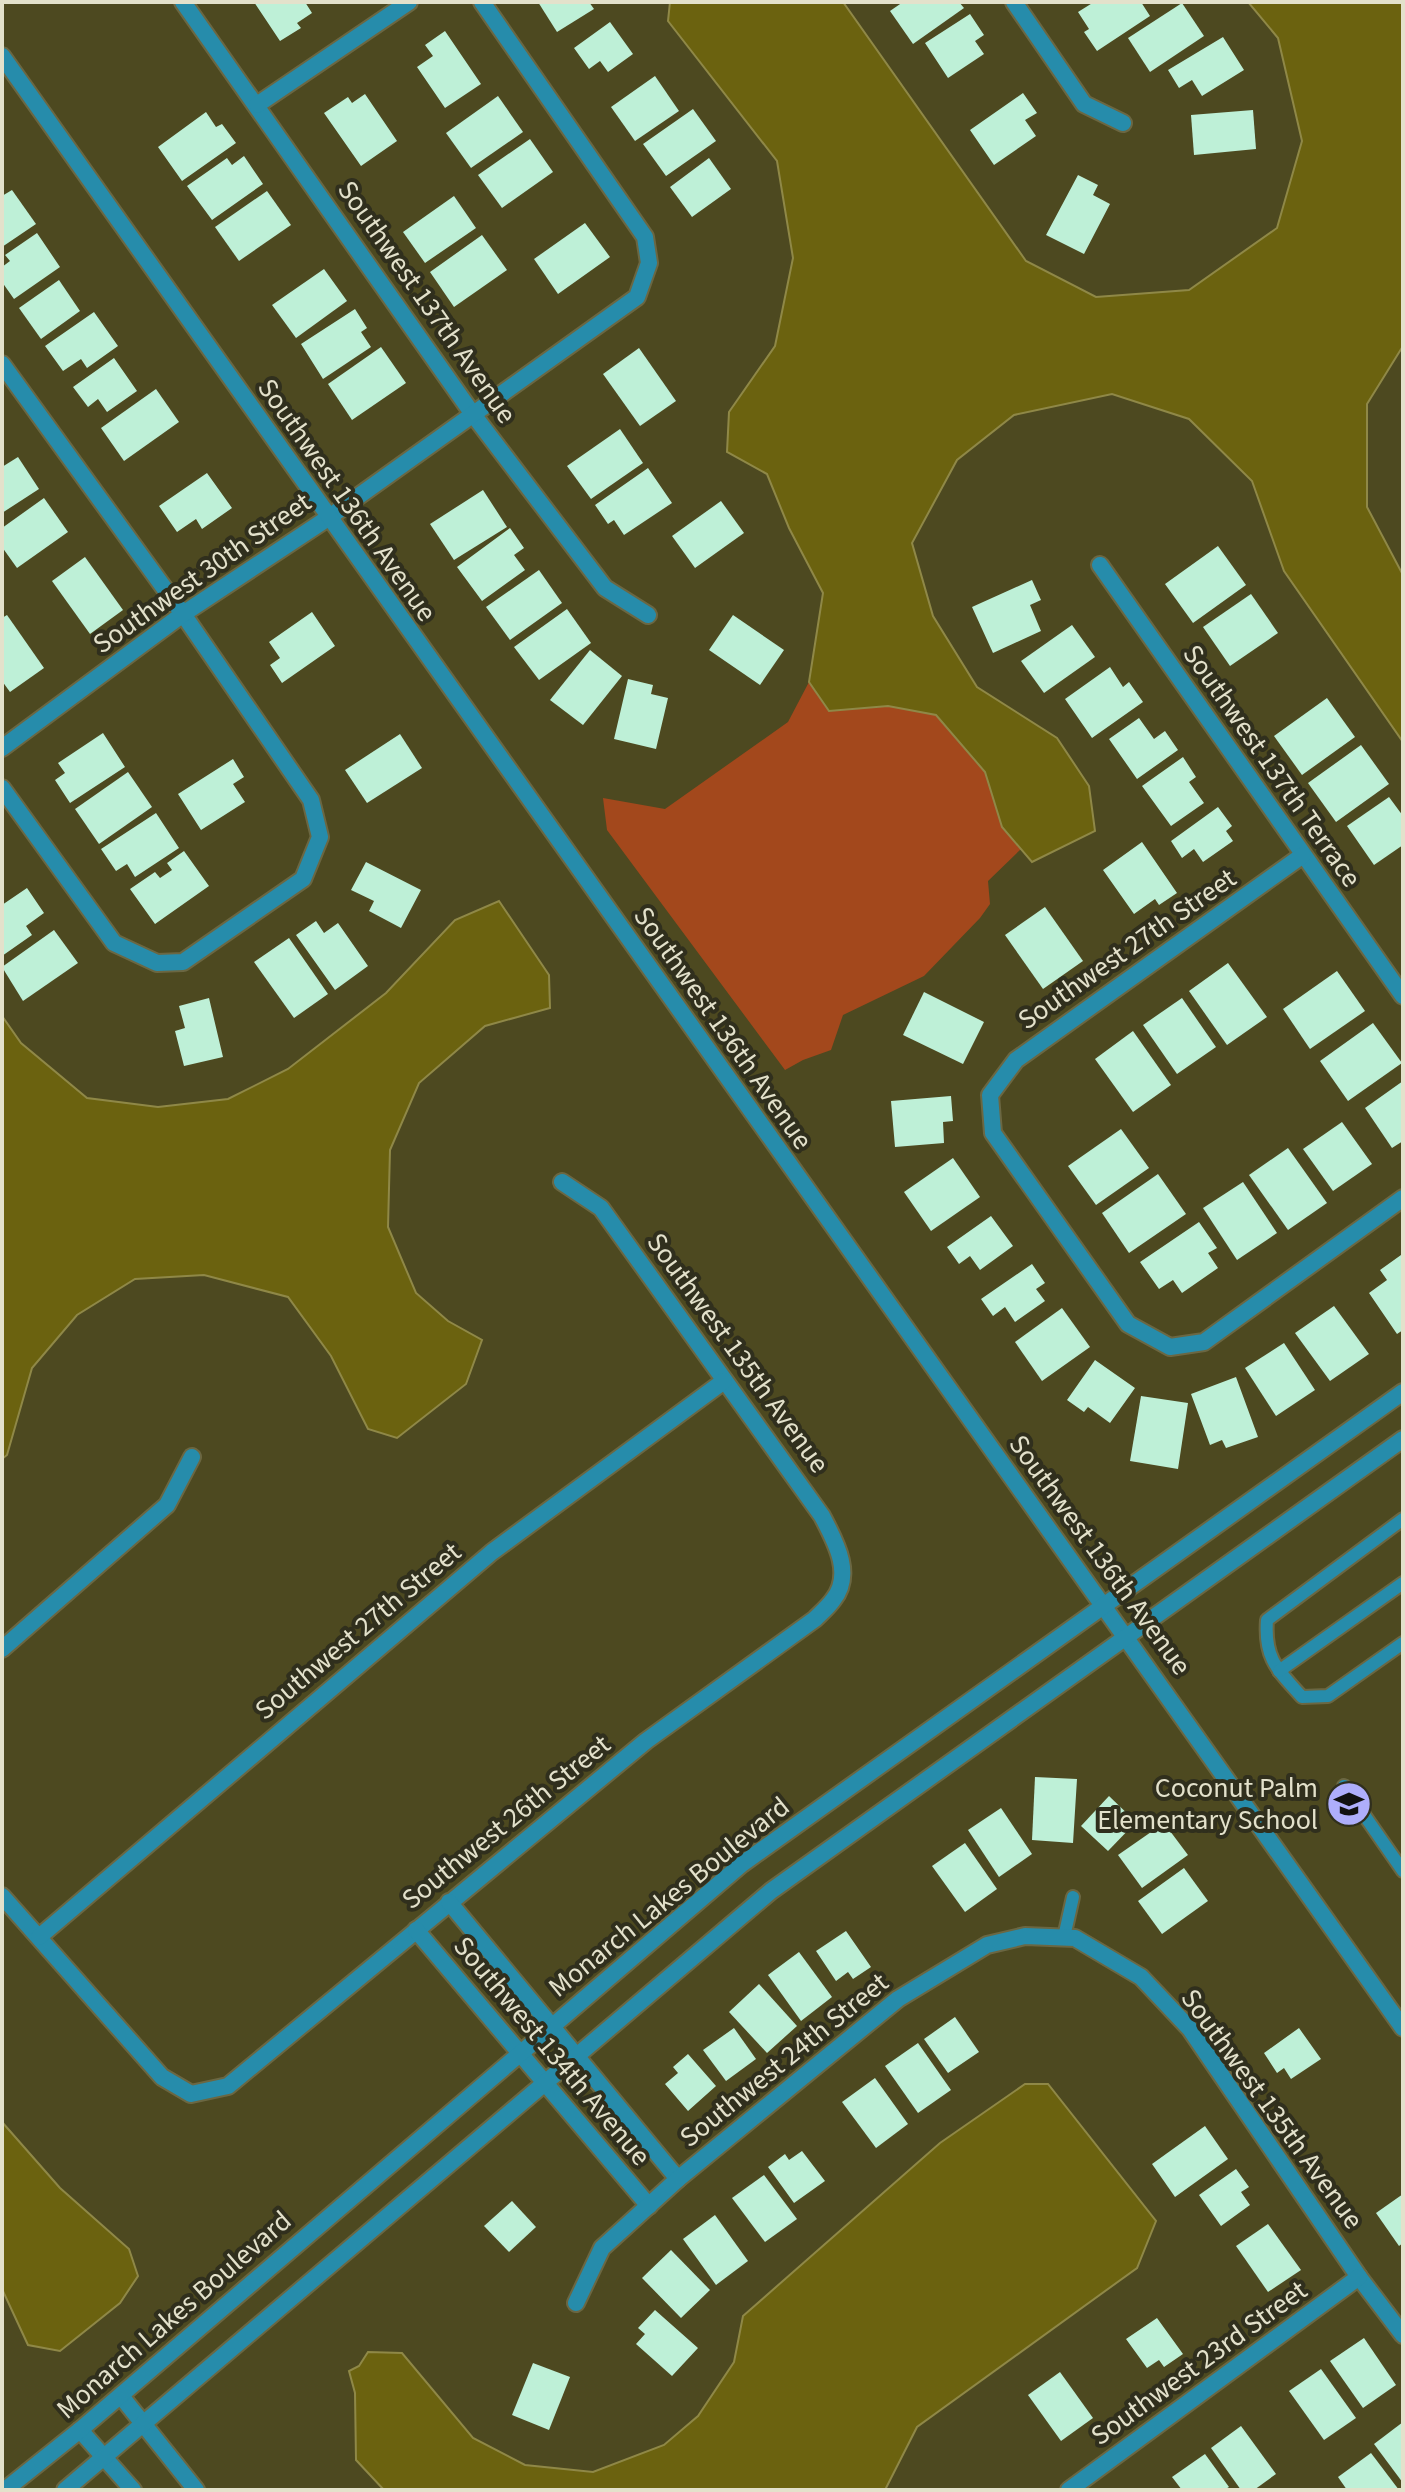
<svg xmlns="http://www.w3.org/2000/svg" width="1405" height="2492" font-family="'Source Sans 3',sans-serif">
<style>
.green{fill:#a3481c}
.water{fill:#6b620f;stroke:#8f8847;stroke-width:2}
.building{fill:#bef0d7}
.lines{fill:none;stroke-linecap:round;stroke-linejoin:round}
.service-casing{stroke:#6b6742;stroke-width:16}
.minor-casing{stroke:#6b6742;stroke-width:20}
.tertiary-casing{stroke:#6b6742;stroke-width:20}
.service{stroke:#268cab;stroke-width:12}
.minor{stroke:#268cab;stroke-width:16}
.tertiary{stroke:#268cab;stroke-width:16}
.labels{text-anchor:middle;dominant-baseline:central;stroke-width:8;stroke-linejoin:round;paint-order:stroke}
.street-label{font-size:28px;fill:#e3e1cb;stroke:#302f1d}
.poi-label{font-size:28px;fill:#e3e1cb;stroke:#302f1d;text-anchor:end}
</style>
<rect width="100%" height="100%" fill="#4d4920"/>
<polygon class="green" points="809,682 829,711 888,706 936,715 986,772 1002,827 1021,849 988,881 990,904 980,918 924,976 843,1015 831,1050 803,1060 785,1070 607,830 603,798 665,809 788,722"/>
<g class="water">
<polygon points="670,2 843,2 1026,261 1096,297 1189,290 1277,228 1302,141 1278,38 1248,2 1403,2 1403,346 1367,404 1367,507 1403,575 1403,742 1284,571 1252,481 1189,419 1112,394 1014,415 957,460 912,543 933,616 977,687 1057,738 1089,786 1095,831 1032,862 1002,827 985,772 936,715 888,706 829,711 809,682 823,593 789,528 767,474 727,452 729,412 775,346 793,258 777,161 668,21"/>
<polygon points="499,901 549,975 550,1008 485,1026 419,1083 390,1150 388,1227 416,1293 448,1321 482,1340 466,1384 397,1438 368,1429 331,1356 288,1297 204,1275 135,1279 77,1315 32,1368 7,1455 2,1459 2,1016 21,1043 87,1098 158,1107 228,1099 288,1069 386,993 455,920"/>
<polygon points="1025,2084 1048,2084 1156,2221 1137,2268 917,2427 885,2490 384,2490 356,2460 355,2393 349,2371 359,2366 368,2352 402,2353 473,2438 525,2465 593,2472 664,2445 698,2416 734,2362 743,2316 940,2143"/>
<polygon points="2,2122 60,2188 129,2249 138,2276 120,2303 60,2351 28,2345 2,2289"/>
</g>
<g class="building">
<polygon points="254,2 305,2 312,13 297,23 301,28 280,41"/>
<polygon points="538,2 589,2 594,9 557,32"/>
<polygon points="903,2 959,2 964,8 913,44 890,11"/>
<polygon points="1094,2 1141,2 1150,16 1097,51 1084,32 1089,29 1078,12"/>
<polygon points="1182,3 1204,36 1150,72 1128,38"/>
<polygon points="970,14 984,35 975,41 984,54 948,78 925,43"/>
<polygon points="610,22 633,54 608,72 600,61 589,69 574,48"/>
<polygon points="445,31 481,84 445,108 417,67 433,56 425,45"/>
<polygon points="1223,37 1244,70 1202,96 1192,80 1179,88 1168,70"/>
<polygon points="655,76 679,111 635,141 611,107"/>
<polygon points="1023,93 1037,113 1025,120 1036,136 994,165 970,130"/>
<polygon points="365,94 397,141 361,166 324,113 348,97 352,103"/>
<polygon points="498,96 523,132 471,168 446,133"/>
<polygon points="693,109 716,141 666,176 643,144"/>
<polygon points="1253,110 1256,149 1194,155 1191,115"/>
<polygon points="206,112 216,127 222,124 236,143 182,181 158,147"/>
<polygon points="530,139 553,172 502,208 478,175"/>
<polygon points="244,156 263,184 212,220 187,186 227,158 232,165"/>
<polygon points="709,158 731,189 692,217 670,187"/>
<polygon points="1078,175 1098,185 1093,195 1110,204 1084,254 1046,235"/>
<polygon points="12,190 36,224 2,247 2,196"/>
<polygon points="267,191 291,225 239,261 215,227"/>
<polygon points="454,196 476,228 425,263 403,232"/>
<polygon points="585,223 610,257 558,294 534,259"/>
<polygon points="37,233 60,267 14,299 2,282 2,267 10,261 5,255"/>
<polygon points="482,235 507,270 454,307 430,272"/>
<polygon points="324,269 347,301 296,338 272,305"/>
<polygon points="59,280 80,311 41,339 19,308"/>
<polygon points="355,309 367,328 361,332 371,347 323,379 301,344"/>
<polygon points="94,312 118,346 87,368 81,359 63,371 45,346"/>
<polygon points="381,347 406,383 352,420 328,384"/>
<polygon points="639,348 676,401 640,426 603,374"/>
<polygon points="114,358 137,391 107,412 98,399 88,407 73,387"/>
<polygon points="156,389 179,422 124,461 101,428"/>
<polygon points="620,429 643,463 591,499 567,466"/>
<polygon points="18,457 39,489 2,513 2,467"/>
<polygon points="648,468 672,503 624,535 614,520 608,524 595,505"/>
<polygon points="207,473 232,508 202,529 196,519 177,532 159,506"/>
<polygon points="483,490 507,527 454,560 430,524"/>
<polygon points="44,498 68,532 17,568 2,547 2,528"/>
<polygon points="721,501 744,533 695,568 672,536"/>
<polygon points="510,528 524,548 514,555 525,570 482,601 457,567"/>
<polygon points="1218,546 1246,585 1193,623 1165,584"/>
<polygon points="85,557 123,610 90,634 52,581"/>
<polygon points="539,570 562,603 510,640 486,607"/>
<polygon points="1032,580 1041,600 1030,605 1041,631 993,653 972,607"/>
<polygon points="1251,594 1278,633 1230,666 1203,627"/>
<polygon points="567,609 591,643 539,680 514,647"/>
<polygon points="312,612 335,646 282,683 270,665 280,658 269,642"/>
<polygon points="7,615 44,668 10,692 2,681 2,618"/>
<polygon points="733,615 784,650 760,685 709,650"/>
<polygon points="1072,625 1095,657 1044,693 1021,661"/>
<polygon points="590,650 622,676 583,725 550,700"/>
<polygon points="1110,667 1123,687 1129,682 1143,702 1092,738 1065,699"/>
<polygon points="628,679 653,685 651,694 668,698 656,749 614,739"/>
<polygon points="1327,698 1355,737 1302,775 1274,736"/>
<polygon points="1139,718 1154,739 1165,731 1178,750 1137,779 1109,739"/>
<polygon points="103,733 125,767 70,803 55,780 65,773 58,763"/>
<polygon points="400,734 422,768 367,803 345,770"/>
<polygon points="1361,745 1389,784 1336,822 1308,783"/>
<polygon points="1183,757 1196,777 1189,782 1204,803 1171,826 1142,786"/>
<polygon points="233,759 244,777 233,784 245,802 201,830 178,794"/>
<polygon points="128,772 152,807 99,844 75,809"/>
<polygon points="1389,797 1403,816 1403,845 1374,865 1347,826"/>
<polygon points="1218,807 1232,826 1226,831 1233,841 1203,862 1194,849 1182,858 1171,841"/>
<polygon points="156,813 179,848 135,877 127,864 116,871 101,849"/>
<polygon points="1142,842 1177,893 1159,905 1155,899 1134,914 1103,870"/>
<polygon points="184,851 209,886 155,924 130,889 155,872 160,878 172,870 167,863"/>
<polygon points="366,862 421,890 401,928 369,911 374,901 351,890"/>
<polygon points="27,888 44,913 26,926 32,935 2,956 2,905"/>
<polygon points="1045,907 1083,961 1043,989 1005,935"/>
<polygon points="316,921 324,933 338,923 368,966 335,990 296,935"/>
<polygon points="54,930 78,963 23,1001 2,967"/>
<polygon points="289,938 328,994 294,1018 254,962"/>
<polygon points="1228,963 1267,1017 1227,1045 1189,991"/>
<polygon points="1337,971 1365,1011 1310,1049 1283,1009"/>
<polygon points="924,992 984,1022 963,1064 903,1035"/>
<polygon points="209,998 223,1057 184,1066 175,1031 185,1028 179,1006"/>
<polygon points="1182,998 1216,1047 1177,1074 1143,1025"/>
<polygon points="1373,1023 1402,1063 1348,1101 1320,1061"/>
<polygon points="1133,1031 1171,1085 1133,1112 1095,1059"/>
<polygon points="1403,1081 1403,1141 1392,1148 1365,1108"/>
<polygon points="951,1096 953,1121 943,1122 944,1143 895,1147 891,1101"/>
<polygon points="1342,1122 1372,1164 1333,1191 1303,1149"/>
<polygon points="1121,1129 1149,1168 1096,1205 1068,1166"/>
<polygon points="1288,1148 1327,1203 1288,1230 1249,1175"/>
<polygon points="953,1158 980,1197 931,1231 904,1192"/>
<polygon points="1158,1174 1186,1214 1129,1253 1102,1213"/>
<polygon points="1243,1182 1277,1233 1237,1260 1203,1208"/>
<polygon points="991,1216 1013,1246 980,1270 970,1256 959,1264 947,1247"/>
<polygon points="1199,1222 1217,1248 1208,1253 1218,1268 1182,1293 1173,1280 1159,1289 1140,1262"/>
<polygon points="1401,1255 1403,1330 1397,1334 1369,1293 1387,1280 1380,1270"/>
<polygon points="1032,1264 1045,1283 1036,1289 1045,1301 1015,1322 1005,1307 993,1316 981,1299"/>
<polygon points="1334,1306 1369,1354 1330,1381 1295,1333"/>
<polygon points="1062,1308 1090,1347 1042,1381 1015,1342"/>
<polygon points="1284,1343 1315,1390 1276,1416 1245,1368"/>
<polygon points="1095,1360 1135,1388 1110,1423 1088,1407 1084,1412 1067,1400"/>
<polygon points="1236,1377 1258,1437 1226,1448 1222,1440 1210,1445 1191,1394"/>
<polygon points="1141,1396 1188,1403 1178,1469 1130,1461"/>
<polygon points="1035,1777 1077,1779 1073,1843 1032,1840"/>
<polygon points="1109,1796 1136,1822 1108,1851 1081,1826"/>
<polygon points="1001,1808 1032,1854 999,1877 968,1830"/>
<polygon points="1164,1823 1188,1855 1142,1888 1118,1855"/>
<polygon points="965,1843 997,1889 965,1912 932,1866"/>
<polygon points="1184,1868 1208,1901 1162,1934 1138,1901"/>
<polygon points="846,1931 871,1967 853,1979 848,1972 836,1981 816,1951"/>
<polygon points="799,1952 832,1997 801,2021 768,1975"/>
<polygon points="759,1984 797,2026 767,2053 729,2012"/>
<polygon points="955,2017 979,2052 948,2073 924,2039"/>
<polygon points="734,2028 756,2059 726,2081 703,2050"/>
<polygon points="1299,2028 1321,2059 1291,2079 1284,2068 1277,2073 1264,2053"/>
<polygon points="918,2043 951,2090 918,2113 885,2066"/>
<polygon points="688,2054 716,2086 688,2111 665,2084 678,2073 673,2067"/>
<polygon points="875,2078 908,2124 876,2148 842,2102"/>
<polygon points="1205,2126 1228,2159 1175,2197 1152,2164"/>
<polygon points="802,2151 825,2181 794,2203 768,2167 785,2154 789,2160"/>
<polygon points="1236,2169 1249,2187 1241,2192 1250,2205 1221,2226 1199,2195"/>
<polygon points="764,2175 797,2219 765,2242 732,2198"/>
<polygon points="1403,2194 1403,2243 1399,2246 1376,2213"/>
<polygon points="512,2201 536,2227 509,2252 484,2226"/>
<polygon points="715,2215 748,2261 716,2285 683,2239"/>
<polygon points="1268,2224 1301,2270 1268,2292 1236,2246"/>
<polygon points="671,2250 710,2290 681,2318 642,2278"/>
<polygon points="655,2310 698,2348 672,2376 636,2344 645,2334 638,2328"/>
<polygon points="1157,2318 1183,2354 1164,2367 1159,2360 1147,2368 1126,2339"/>
<polygon points="1364,2338 1396,2385 1363,2408 1330,2361"/>
<polygon points="533,2363 570,2377 549,2430 512,2415"/>
<polygon points="1321,2369 1356,2418 1324,2440 1289,2391"/>
<polygon points="1060,2372 1093,2418 1061,2441 1028,2395"/>
<polygon points="1403,2422 1403,2483 1374,2444"/>
<polygon points="1241,2426 1276,2474 1254,2490 1241,2490 1211,2448"/>
<polygon points="1371,2453 1399,2490 1347,2490 1338,2477"/>
<polygon points="1205,2454 1229,2487 1224,2490 1182,2490 1172,2477"/>
</g>
<g class="lines">
<g class="service-casing">
<g id="service">
<path d="M 1403,1519 L 1267,1620 C 1264,1659 1278,1670 1302,1697 L 1328,1696 L 1403,1643"/>
<polyline points="1279,1671 1403,1583"/>
<polyline points="1344,1786 1403,1871"/>
<polyline points="1064,1937 1073,1897"/>
</g>
</g>
<g class="minor-casing">
<g id="minor">
<polyline points="183,2 472,413 605,588 648,615"/>
<polyline points="1014,2 1084,104 1123,123"/>
<polyline points="257,105 409,2"/>
<polyline points="2,364 183,614 311,800 320,837 303,879 183,962 157,963 114,943 2,788"/>
<polyline points="1100,565 1403,996"/>
<polyline points="2,748 183,614 328,518 637,297 649,263 645,237 482,2"/>
<polyline points="1303,855 1016,1060 990,1095 993,1133 1128,1324 1170,1347 1204,1342 1403,1198"/>
<polyline points="2,1649 167,1505 192,1457"/>
<path d="M 2,1896 L 162,2077 L 191,2094 L 228,2086 L 646,1741 L 815,1619 C 821,1613 828,1607 833,1600 C 854,1574 835,1541 822,1516 L 601,1208 L 562,1182"/>
<polyline points="449,1902 678,2179"/>
<polyline points="416,1930 649,2206"/>
<polyline points="39,1937 492,1552 724,1381"/>
<polyline points="576,2303 602,2248 678,2179 898,1999 987,1945 1025,1936 1075,1938 1141,1977 1190,2029 1359,2277 1403,2335"/>
<polyline points="121,2396 196,2490"/>
<polyline points="80,2430 133,2490"/>
<polyline points="1069,2490 1359,2277"/>
</g>
</g>
<g class="tertiary-casing">
<g id="tertiary">
<polyline points="2,56 1403,2028"/>
<polyline points="5,2490 80,2430 742,1864 1403,1392"/>
<polyline points="65,2490 771,1891 1403,1439"/>
</g>
</g>
<use href="#service" class="service"/>
<use href="#minor" class="minor"/>
<use href="#tertiary" class="tertiary"/>
</g>
<defs>
<g id="school-disc" transform="scale(2.3)"><circle r="9.5" fill="#aeaefb" stroke="#302f1d"/><path d="M0-5L7-2L0 1L-7-2ZM-4 1L0 2.5L4 1V4Q0 6-4 4Z" fill="#111"/></g>
</defs>
<g fill-rule="evenodd">
<use href="#school-disc" x="1349" y="1804"/>
</g>
<g class="labels">
<g class="street-label">
<text transform="translate(427 302) rotate(55)">Southwest 137th Avenue</text>
<text transform="translate(347 500) rotate(55)">Southwest 136th Avenue</text>
<text transform="translate(202 573) rotate(-35)">Southwest 30th Street</text>
<text transform="translate(1272 766) rotate(55)">Southwest 137th Terrace</text>
<text transform="translate(1127 949) rotate(-35)">Southwest 27th Street</text>
<text transform="translate(723 1028) rotate(55)">Southwest 136th Avenue</text>
<text transform="translate(738 1353) rotate(54)">Southwest 135th Avenue</text>
<text transform="translate(1100 1555) rotate(54)">Southwest 136th Avenue</text>
<text transform="translate(358 1631) rotate(-40)">Southwest 27th Street</text>
<text transform="translate(506 1822) rotate(-39)">Southwest 26th Street</text>
<text transform="translate(669 1897) rotate(-39)">Monarch Lakes Boulevard</text>
<text transform="translate(552 2051) rotate(50)">Southwest 134th Avenue</text>
<text transform="translate(784 2060) rotate(-39)">Southwest 24th Street</text>
<text transform="translate(1272 2109) rotate(54)">Southwest 135th Avenue</text>
<text transform="translate(174 2315) rotate(-41)">Monarch Lakes Boulevard</text>
<text transform="translate(1199 2363) rotate(-36)">Southwest 23rd Street</text>
</g>
<g class="poi-label">
<text x="1318" y="1788">Coconut Palm<tspan x="1318" dy="32">Elementary School</tspan></text>
</g>
</g>
<rect width="1405" height="2492" fill="none" stroke="#e3e1cb" stroke-width="8"/>
</svg>
